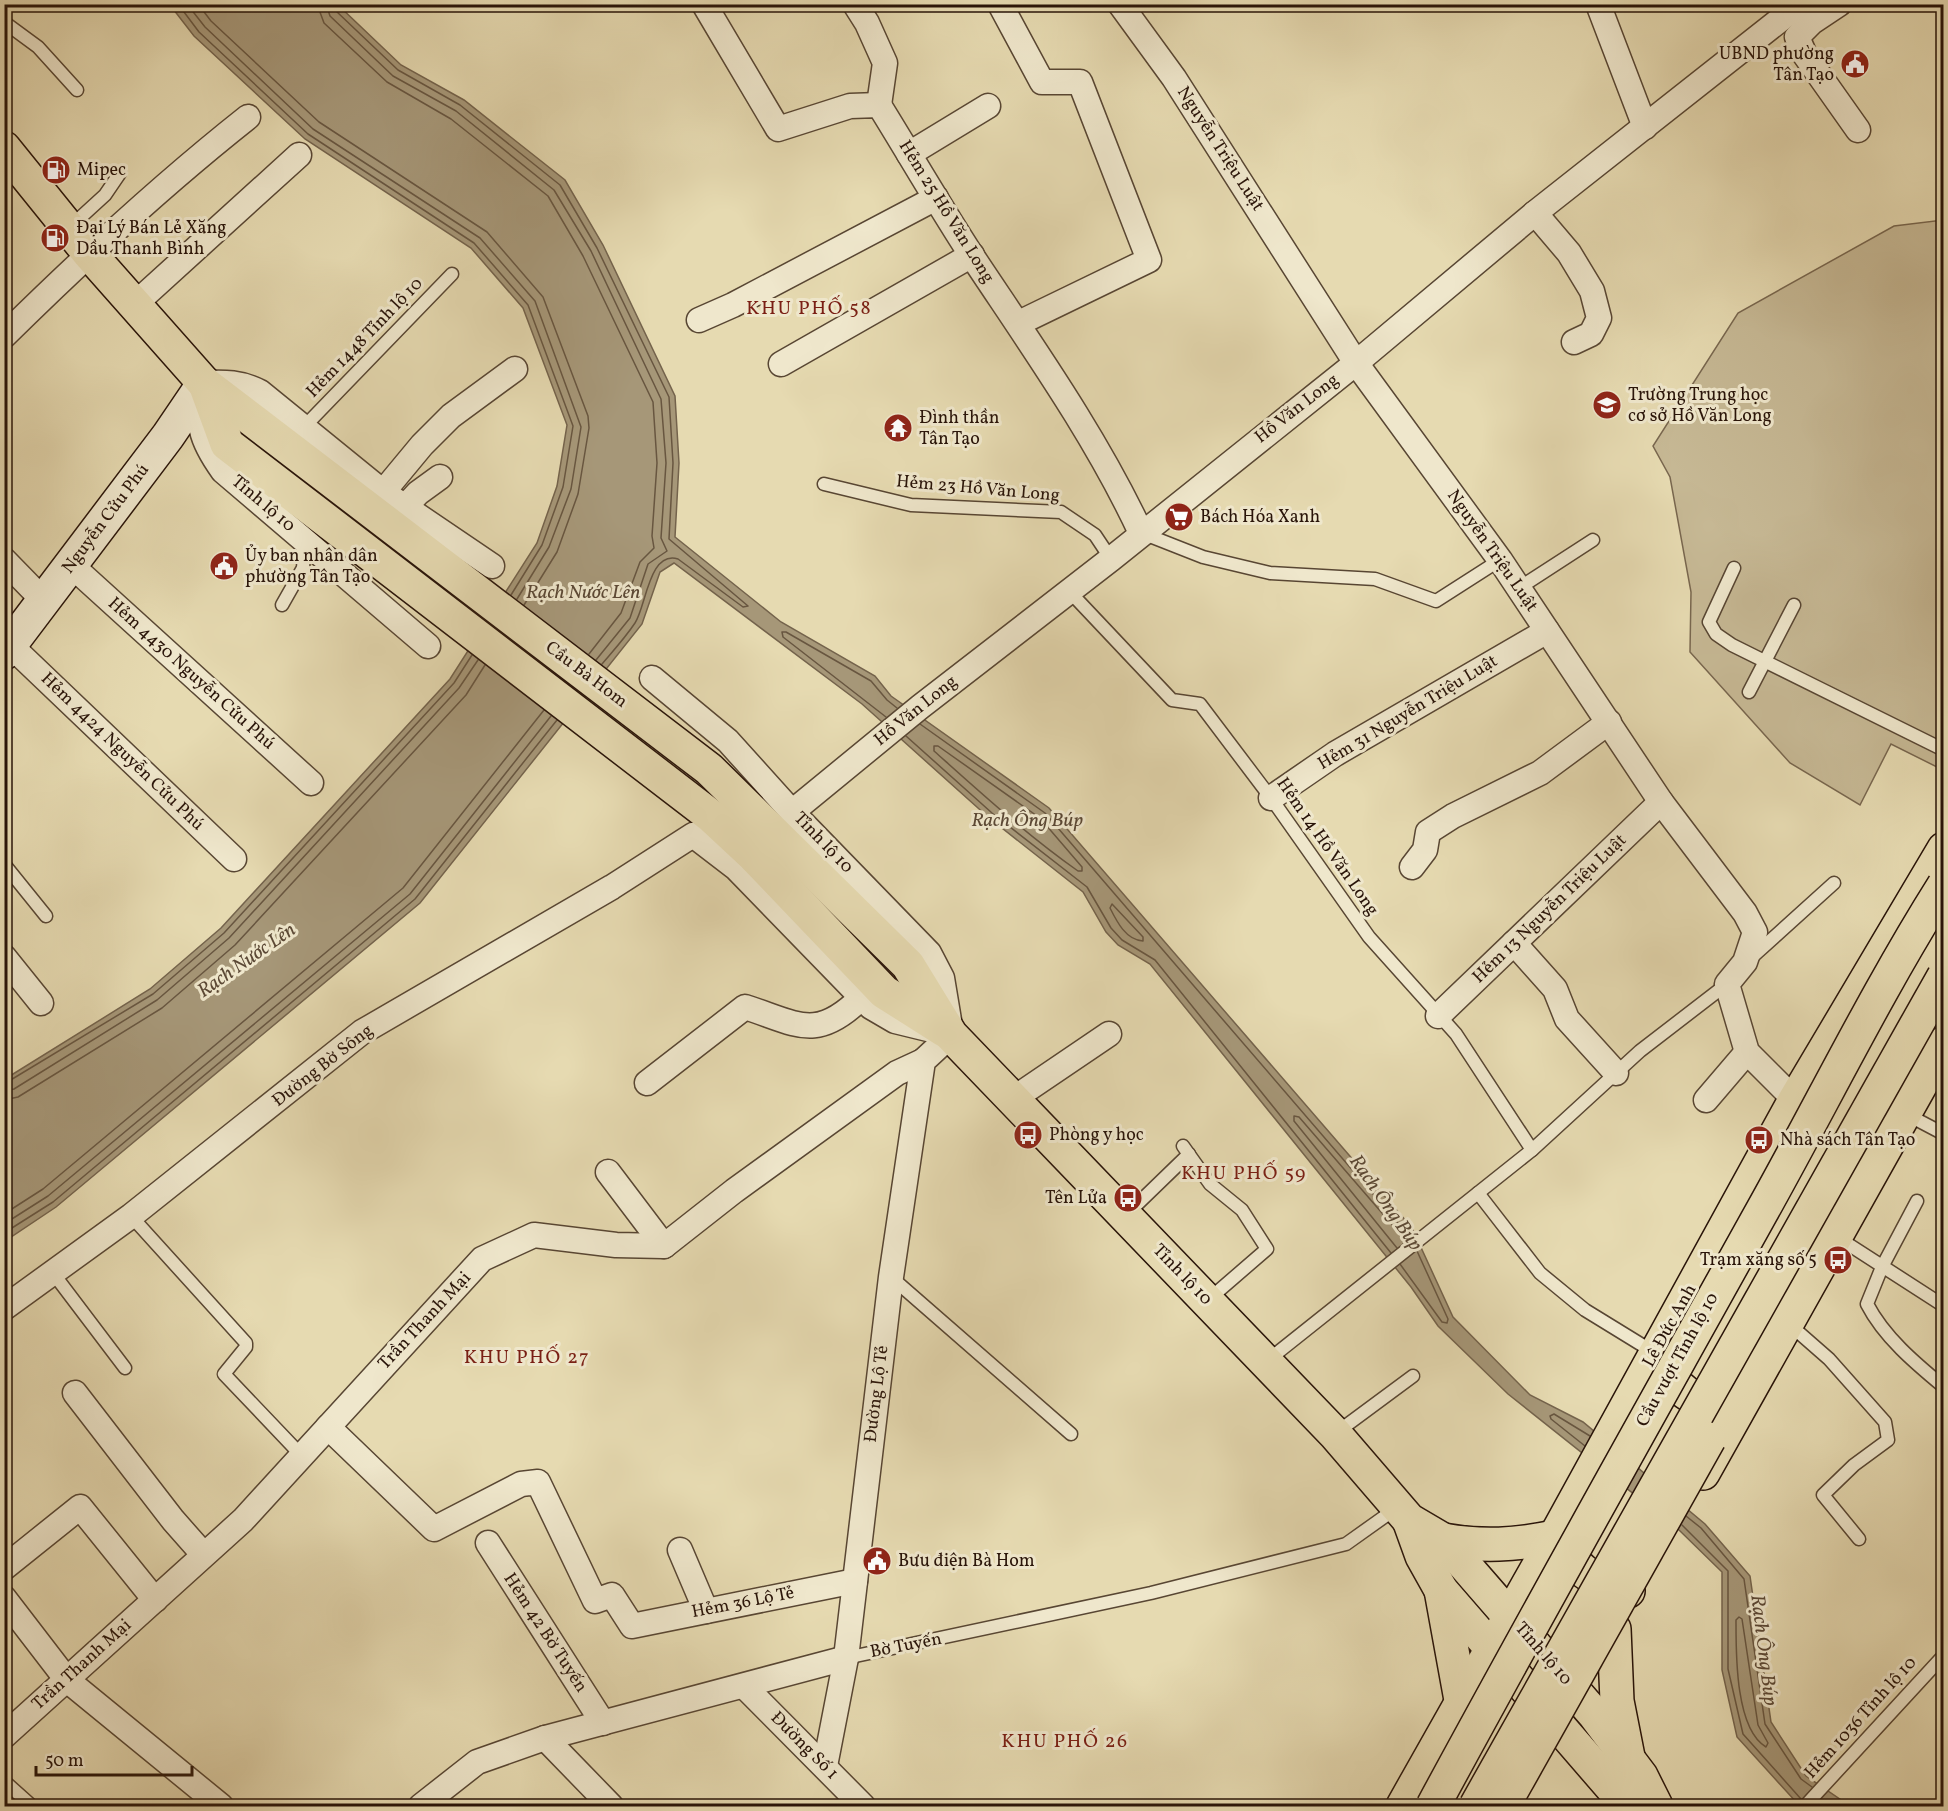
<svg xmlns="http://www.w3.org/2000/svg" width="1948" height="1811" font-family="Vollkorn,serif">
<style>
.green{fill:#c6b894;stroke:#78664e;stroke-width:1.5}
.water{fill:#a69778;stroke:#74634c;stroke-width:1.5}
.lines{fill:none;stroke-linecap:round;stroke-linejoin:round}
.shore{stroke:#685640;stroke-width:1.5}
.service-casing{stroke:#584633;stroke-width:15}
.minor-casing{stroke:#584633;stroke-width:27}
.secondary-casing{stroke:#291409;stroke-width:36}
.primary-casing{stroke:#291409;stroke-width:36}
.trunk-casing{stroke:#291409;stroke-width:36}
.service{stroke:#efe7cc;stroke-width:12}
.minor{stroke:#efe7cc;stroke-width:24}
.secondary{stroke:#efe7cc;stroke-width:33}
.primary{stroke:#e6dab1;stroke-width:33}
.trunk{stroke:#e6dab1;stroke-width:33}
.trunk-bridge-casing{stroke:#291409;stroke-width:36;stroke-linecap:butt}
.trunk-bridge{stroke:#e6dab1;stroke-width:33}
.labels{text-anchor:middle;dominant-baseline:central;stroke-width:6;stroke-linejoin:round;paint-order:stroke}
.poi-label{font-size:18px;fill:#291409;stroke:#efe7cc;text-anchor:start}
.street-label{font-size:18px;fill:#291409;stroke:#efe7cc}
.neighbourhood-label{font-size:20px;letter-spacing:1.5px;fill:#7a1f14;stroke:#efe7cc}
.water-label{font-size:20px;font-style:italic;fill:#5b4835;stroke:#efe7cc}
</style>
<rect width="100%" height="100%" fill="#e6dab1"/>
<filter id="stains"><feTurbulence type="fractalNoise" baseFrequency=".00333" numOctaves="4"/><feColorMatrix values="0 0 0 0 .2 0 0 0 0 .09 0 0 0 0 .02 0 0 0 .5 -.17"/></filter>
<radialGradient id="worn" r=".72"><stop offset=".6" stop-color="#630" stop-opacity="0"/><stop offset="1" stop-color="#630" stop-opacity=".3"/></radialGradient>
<polygon class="green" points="1943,220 1943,770 1891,744 1860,805 1790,763 1690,652 1691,592 1670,477 1653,446 1738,313 1894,226"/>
<polygon class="water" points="170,5 338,5 401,65 464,100 565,180 603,245 675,396 679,463 675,537 781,622 875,676 891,696 1049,808 1412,1228 1453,1317 1530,1395 1583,1422 1705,1524 1750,1576 1771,1722 1806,1776 1850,1806 1802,1806 1797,1803 1737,1737 1722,1670 1722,1572 1679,1530 1508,1394 1438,1326 1411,1287 1150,964 1118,945 1106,932 1083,892 988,817 862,704 674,563 660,572 642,624 420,903 56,1207 5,1241 5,1079 150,989 221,928 450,679 537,543 557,486 567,425 523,308 471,248 305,139 194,36"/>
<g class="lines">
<g class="shore">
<polyline points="178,4 199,32 308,134 474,243 528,305 573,426 563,487 542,545 511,595"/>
<polyline points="187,4 205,27 313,129 480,238 535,301 581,427 571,489 549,547 517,599"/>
<polyline points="198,4 211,21 319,122 487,232 543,297 588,416 589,428 578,494 557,552 524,605"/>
<polyline points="317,4 324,23 387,82 451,119 548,196 583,256 653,402 657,463 652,536 654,548 640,562 621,613 589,654"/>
<polyline points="326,4 330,16 393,76 456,111 554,190 591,251 661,399 666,463 661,538 667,551 648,564 630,618 596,660"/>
<path d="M 334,4 L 336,11 L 398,70 L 460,105 L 560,185 L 597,248 L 669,397 L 673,463 L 669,539 L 748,606 L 743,607 L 678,559 C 649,550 646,607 635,623 C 625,638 613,651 602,664"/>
<polyline points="886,717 783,637 782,632 786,632 871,681 887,700 897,708"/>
<polyline points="920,724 1045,813 1410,1237"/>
<polyline points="906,736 992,813 1087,887 1111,928 1122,940 1155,960 1391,1253"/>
<path d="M 934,746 L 938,746 L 1040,818 L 1082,867 L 1082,871 L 1078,871 C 1027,835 981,793 934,751 Z"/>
<path d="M 1112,904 L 1143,937 L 1143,941 C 1126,940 1117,922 1110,908 Z"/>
<polyline points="4,1084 153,994 224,933 454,683 472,655"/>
<polyline points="4,1091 14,1089 157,1000 229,938 459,688 478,660"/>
<polyline points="4,1100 18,1097 162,1008 235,945 466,695 485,665"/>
<polyline points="4,1214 43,1189 403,888 544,710"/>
<polyline points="4,1224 48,1196 410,894 551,716"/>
<polyline points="4,1233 53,1202 415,899 557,720"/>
<polyline points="1397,1248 1294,1121 1294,1116 1299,1117 1401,1235 1404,1242"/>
<polyline points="1400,1264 1442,1322 1447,1323 1448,1319 1417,1251"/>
<polyline points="1585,1446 1551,1419 1550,1416 1554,1414 1590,1436"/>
<polyline points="1686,1516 1701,1528 1744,1579 1765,1724 1801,1779 1812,1787"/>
<polyline points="1682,1525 1728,1571 1728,1669 1743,1734 1801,1799"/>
<path d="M 1739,1617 L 1742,1619 L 1758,1725 L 1768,1743 L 1766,1747 C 1735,1729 1736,1652 1736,1620 Z"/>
</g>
<g class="service-casing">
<g id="service">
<polyline points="4,22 38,47 77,90"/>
<polyline points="70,227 105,195 120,173"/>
<polyline points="304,427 452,274"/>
<polyline points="824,484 911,505 1061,512 1095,535 1111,559"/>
<polyline points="1142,533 1203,557 1270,573 1375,579 1436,601 1500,560"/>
<polyline points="1734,568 1709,622 1716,634 1732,645 1944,750"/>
<polyline points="1519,588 1593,540"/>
<polyline points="1070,592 1172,700 1200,704 1271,798 1369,937 1456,1034 1532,1150"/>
<polyline points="282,605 303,568 305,540"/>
<polyline points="1749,692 1794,605"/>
<polyline points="4,864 46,916"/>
<polyline points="1751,958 1834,883"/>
<polyline points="1906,1114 1944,1134"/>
<polyline points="1183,1146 1210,1184 1242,1210 1267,1249 1208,1300"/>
<polyline points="1478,1193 1540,1273 1585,1310 1655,1353"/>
<path d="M 1917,1201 L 1882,1267 L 1867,1304 C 1884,1337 1915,1363 1944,1387"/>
<polyline points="1126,1215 1189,1154"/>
<polyline points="131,1216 246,1343 246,1347 224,1374 302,1456"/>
<polyline points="1837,1237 1944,1306"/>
<polyline points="53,1273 125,1368"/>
<polyline points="891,1277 1071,1434"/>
<polyline points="1789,1324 1829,1359 1885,1422 1888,1440 1854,1465 1823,1495 1859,1539"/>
<polyline points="1267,1361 1532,1150 1640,1051 1727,984"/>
<polyline points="1336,1433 1413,1376"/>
<polyline points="846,1658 1151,1593 1346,1544 1398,1507"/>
<polyline points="4,1781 32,1806"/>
<polyline points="1805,1806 1944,1655"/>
</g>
</g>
<g class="minor-casing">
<g id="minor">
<path d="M 704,4 L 778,129 L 850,106 L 879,105 C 910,155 940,207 972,256 C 1031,345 1096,436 1141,533"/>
<polyline points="855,4 867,23 885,63 879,105"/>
<polyline points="1000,4 1042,82 1080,82 1149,260 1019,323"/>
<polyline points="1120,4 1174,78 1356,363 1500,560 1661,802 1745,913 1755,932 1745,962 1727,984 1747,1052 1795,1100"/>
<polyline points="1598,4 1645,127"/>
<polyline points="1839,4 1812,22 1797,37 1805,55 1858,130"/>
<polyline points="909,154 988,106"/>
<polyline points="1535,213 1569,253 1592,291 1599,318 1591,334 1574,342"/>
<polyline points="135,304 299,155"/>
<polyline points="699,320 733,305 936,198"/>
<path d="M 4,336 C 82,259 162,185 248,117"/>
<polyline points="781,364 972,255"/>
<polyline points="383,492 422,445 451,416 515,369"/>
<polyline points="405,507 418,493 440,477"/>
<polyline points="4,560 44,601"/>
<polyline points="71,565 311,783"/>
<polyline points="10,645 234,859"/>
<path d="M 428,646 L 223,471 C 200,439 196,423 204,383 C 225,382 241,382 260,392 L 383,492 L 492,566"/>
<polyline points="652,678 728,741 792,812 929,953 942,978 950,1026"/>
<polyline points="1271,798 1335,754 1547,631"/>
<polyline points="792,812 920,707 1111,559 1356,363 1535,213 1800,4"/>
<polyline points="1412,867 1425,850 1428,832 1453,816 1540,773 1609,722"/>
<polyline points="1514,943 1555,989 1567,1019 1616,1073"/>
<polyline points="4,957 41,1003"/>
<polyline points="1438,1016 1661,802"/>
<path d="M 647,1083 L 745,1007 C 798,1024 816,1042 861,998"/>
<polyline points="1013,1099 1109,1034"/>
<polyline points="1706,1100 1747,1052"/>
<polyline points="608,1172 664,1246"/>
<polyline points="4,1308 131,1216 362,1032 612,887 693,835 736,868 871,1007 895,1021 936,1031"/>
<polyline points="75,1393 173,1520 203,1554"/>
<polyline points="328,1427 434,1529 521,1484 538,1482 595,1601 612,1595 632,1626 855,1581"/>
<polyline points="488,1543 603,1723"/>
<polyline points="680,1550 706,1611"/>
<polyline points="4,1568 80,1507 155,1600"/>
<polyline points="4,1598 67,1680 221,1806"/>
<polyline points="744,1686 863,1806"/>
<polyline points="4,1736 243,1520 482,1259 534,1235 616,1245 664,1246 734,1191 897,1073 923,1061"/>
<polyline points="545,1738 611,1806"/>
<polyline points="825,1766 846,1658 891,1277 923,1061 951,1035"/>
<polyline points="421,1806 477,1762 545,1738 846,1658"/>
</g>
</g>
<g class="secondary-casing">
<polyline id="secondary" points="4,653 168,436 204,383"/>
</g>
<g class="primary-casing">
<g id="primary">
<polyline points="4,148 88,252 204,383 709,769 908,965 951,1035 1335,1434 1409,1520 1443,1540 1595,1715 1641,1776 1656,1806"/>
<polyline points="205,384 227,444 711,816 754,856 884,992 944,1030"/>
<polyline points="1409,1520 1422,1556 1441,1590 1628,1806"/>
</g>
</g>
<g class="trunk-casing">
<g id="trunk">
<path d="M 1655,1355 C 1675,1389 1692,1404 1731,1407"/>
<polyline points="1703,1473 1944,1043"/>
<path d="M 1443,1540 C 1482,1547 1516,1545 1555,1537 C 1580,1572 1586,1578 1628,1591"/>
<polyline points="1441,1590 1461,1700"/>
<polyline points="1614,1629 1617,1701 1628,1757"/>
<polyline points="1403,1806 1555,1537 1795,1100 1944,849"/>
</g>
</g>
<use href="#service" class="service"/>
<use href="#minor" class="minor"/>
<use href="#secondary" class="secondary"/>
<use href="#primary" class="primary"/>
<use href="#trunk" class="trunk"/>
<g class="trunk-bridge-casing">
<g id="trunk-bridge">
<path d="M 1433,1806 C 1540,1608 1651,1411 1761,1213 C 1822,1104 1877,991 1944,885"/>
<polyline points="1476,1806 1944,976"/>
<polyline points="1503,1806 1709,1439"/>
</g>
</g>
<use href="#trunk-bridge" class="trunk-bridge"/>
</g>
<defs>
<g id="civic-disc" transform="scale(1.5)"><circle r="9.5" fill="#8f2418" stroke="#efe7cc"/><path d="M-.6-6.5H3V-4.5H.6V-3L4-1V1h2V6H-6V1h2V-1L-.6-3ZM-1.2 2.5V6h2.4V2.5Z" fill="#fff"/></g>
<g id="fuel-disc" transform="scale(1.5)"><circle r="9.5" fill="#8f2418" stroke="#efe7cc"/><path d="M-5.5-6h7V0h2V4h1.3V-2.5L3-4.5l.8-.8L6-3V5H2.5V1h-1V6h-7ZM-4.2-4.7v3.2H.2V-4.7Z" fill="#fff"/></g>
<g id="school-disc" transform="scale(1.5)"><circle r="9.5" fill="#8f2418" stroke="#efe7cc"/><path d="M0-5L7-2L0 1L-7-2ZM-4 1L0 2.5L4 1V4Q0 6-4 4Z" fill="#fff"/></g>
<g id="temple-disc" transform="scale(1.5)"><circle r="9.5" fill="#8f2418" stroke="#efe7cc"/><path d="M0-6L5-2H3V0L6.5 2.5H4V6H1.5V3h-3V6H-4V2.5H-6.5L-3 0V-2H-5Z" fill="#fff"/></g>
<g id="supermarket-disc" transform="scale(1.5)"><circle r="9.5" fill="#8f2418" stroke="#efe7cc"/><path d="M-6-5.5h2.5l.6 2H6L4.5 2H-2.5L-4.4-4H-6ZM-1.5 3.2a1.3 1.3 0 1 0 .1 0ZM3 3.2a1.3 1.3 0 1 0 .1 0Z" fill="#fff"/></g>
<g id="bus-disc" transform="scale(1.5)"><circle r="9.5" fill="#8f2418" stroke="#efe7cc"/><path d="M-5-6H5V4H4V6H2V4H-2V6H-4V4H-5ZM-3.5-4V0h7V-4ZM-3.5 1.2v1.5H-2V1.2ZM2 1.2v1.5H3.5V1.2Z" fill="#fff"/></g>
</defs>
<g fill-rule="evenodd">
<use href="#civic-disc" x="1855" y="64"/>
<use href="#fuel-disc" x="56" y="170"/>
<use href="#fuel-disc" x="55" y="238"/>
<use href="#school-disc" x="1607" y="405"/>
<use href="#temple-disc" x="898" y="428"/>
<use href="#supermarket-disc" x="1179" y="517"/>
<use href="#civic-disc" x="224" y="566"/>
<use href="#bus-disc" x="1028" y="1135"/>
<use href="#bus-disc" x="1759" y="1140"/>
<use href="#bus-disc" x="1128" y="1198"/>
<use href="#bus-disc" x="1838" y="1260"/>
<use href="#civic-disc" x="877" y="1561"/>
</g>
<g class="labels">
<g class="poi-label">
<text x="1834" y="54" text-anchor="end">UBND phường<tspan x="1834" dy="21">Tân Tạo</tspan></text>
<text x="77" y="170">Mipec</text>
<text x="76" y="228">Đại Lý Bán Lẻ Xăng<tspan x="76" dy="21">Dầu Thanh Bình</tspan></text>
<text x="1628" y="395">Trường Trung học<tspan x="1628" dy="21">cơ sở Hồ Văn Long</tspan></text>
<text x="919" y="418">Đình thần<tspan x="919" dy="21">Tân Tạo</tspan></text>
<text x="1200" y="517">Bách Hóa Xanh</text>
<text x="245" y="556">Ủy ban nhân dân<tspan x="245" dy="21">phường Tân Tạo</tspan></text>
<text x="1049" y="1135">Phòng y học</text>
<text x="1780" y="1140">Nhà sách Tân Tạo</text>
<text x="1107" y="1198" text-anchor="end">Tên Lửa</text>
<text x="1817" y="1260" text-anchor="end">Trạm xăng số 5</text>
<text x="898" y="1561">Bưu điện Bà Hom</text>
</g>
<g class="street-label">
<text transform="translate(1220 149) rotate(57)">Nguyễn Triệu Luật</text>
<text transform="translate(946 212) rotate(58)">Hẻm 25 Hồ Văn Long</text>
<text transform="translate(365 338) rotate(-46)">Hẻm 1448 Tỉnh lộ 10</text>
<text transform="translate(1297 409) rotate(-38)">Hồ Văn Long</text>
<text transform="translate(978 489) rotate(5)">Hẻm 23 Hồ Văn Long</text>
<text transform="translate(263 504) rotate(40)">Tỉnh lộ 10</text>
<text transform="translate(106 519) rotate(-53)">Nguyễn Cửu Phú</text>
<text transform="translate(1492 551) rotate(55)">Nguyễn Triệu Luật</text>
<text transform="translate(191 674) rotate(42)">Hẻm 4430 Nguyễn Cửu Phú</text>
<text transform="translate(586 675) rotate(37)">Cầu Bà Hom</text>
<text transform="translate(916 711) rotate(-39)">Hồ Văn Long</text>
<text transform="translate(1408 713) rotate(-31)">Hẻm 31 Nguyễn Triệu Luật</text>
<text transform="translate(122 752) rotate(44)">Hẻm 4424 Nguyễn Cửu Phú</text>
<text transform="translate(823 843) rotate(46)">Tỉnh lộ 10</text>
<text transform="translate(1327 847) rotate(55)">Hẻm 14 Hồ Văn Long</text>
<text transform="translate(1550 909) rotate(-44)">Hẻm 13 Nguyễn Triệu Luật</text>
<text transform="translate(323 1066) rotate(-38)">Đường Bờ Sông</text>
<text transform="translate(1182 1275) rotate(46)">Tỉnh lộ 10</text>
<text transform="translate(425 1321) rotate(-47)">Trần Thanh Mại</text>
<text transform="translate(1670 1326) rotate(-61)">Lê Đức Anh</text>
<text transform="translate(1678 1360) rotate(-61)">Cầu vượt Tỉnh lộ 10</text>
<text transform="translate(877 1394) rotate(-83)">Đường Lộ Tẻ</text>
<text transform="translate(743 1603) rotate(-11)">Hẻm 36 Lộ Tẻ</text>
<text transform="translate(545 1633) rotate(57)">Hẻm 42 Bờ Tuyến</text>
<text transform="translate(906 1646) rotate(-11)">Bờ Tuyến</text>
<text transform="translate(1543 1654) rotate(49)">Tỉnh lộ 10</text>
<text transform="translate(82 1665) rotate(-42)">Trần Thanh Mại</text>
<text transform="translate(1861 1718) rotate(-48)">Hẻm 1036 Tỉnh lộ 10</text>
<text transform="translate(804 1746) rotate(45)">Đường Số 1</text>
</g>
<g class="neighbourhood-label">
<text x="809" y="309">KHU PHỐ 58</text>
<text x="1244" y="1174">KHU PHỐ 59</text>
<text x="527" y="1358">KHU PHỐ 27</text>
<text x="1065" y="1742">KHU PHỐ 26</text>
</g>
<g class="water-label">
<text x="583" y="593">Rạch Nước Lên</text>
<text x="1027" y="821">Rạch Ông Búp</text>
<text transform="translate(247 961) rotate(-35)">Rạch Nước Lên</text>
<text transform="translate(1385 1203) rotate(55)">Rạch Ông Búp</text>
<text transform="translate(1763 1650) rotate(83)">Rạch Ông Búp</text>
</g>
</g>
<rect width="1948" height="1811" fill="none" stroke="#e6dab1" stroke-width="24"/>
<rect x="6" y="6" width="1936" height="1799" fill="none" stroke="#291409" stroke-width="3"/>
<rect x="12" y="12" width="1924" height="1787" fill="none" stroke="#291409" stroke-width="1.5"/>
<path d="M36 1766v9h156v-9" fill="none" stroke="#291409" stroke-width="3"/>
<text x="45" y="1766" font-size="18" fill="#291409" stroke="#efe7cc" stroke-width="4.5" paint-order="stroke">50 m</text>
<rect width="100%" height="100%" filter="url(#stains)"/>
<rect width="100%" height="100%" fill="url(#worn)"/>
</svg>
